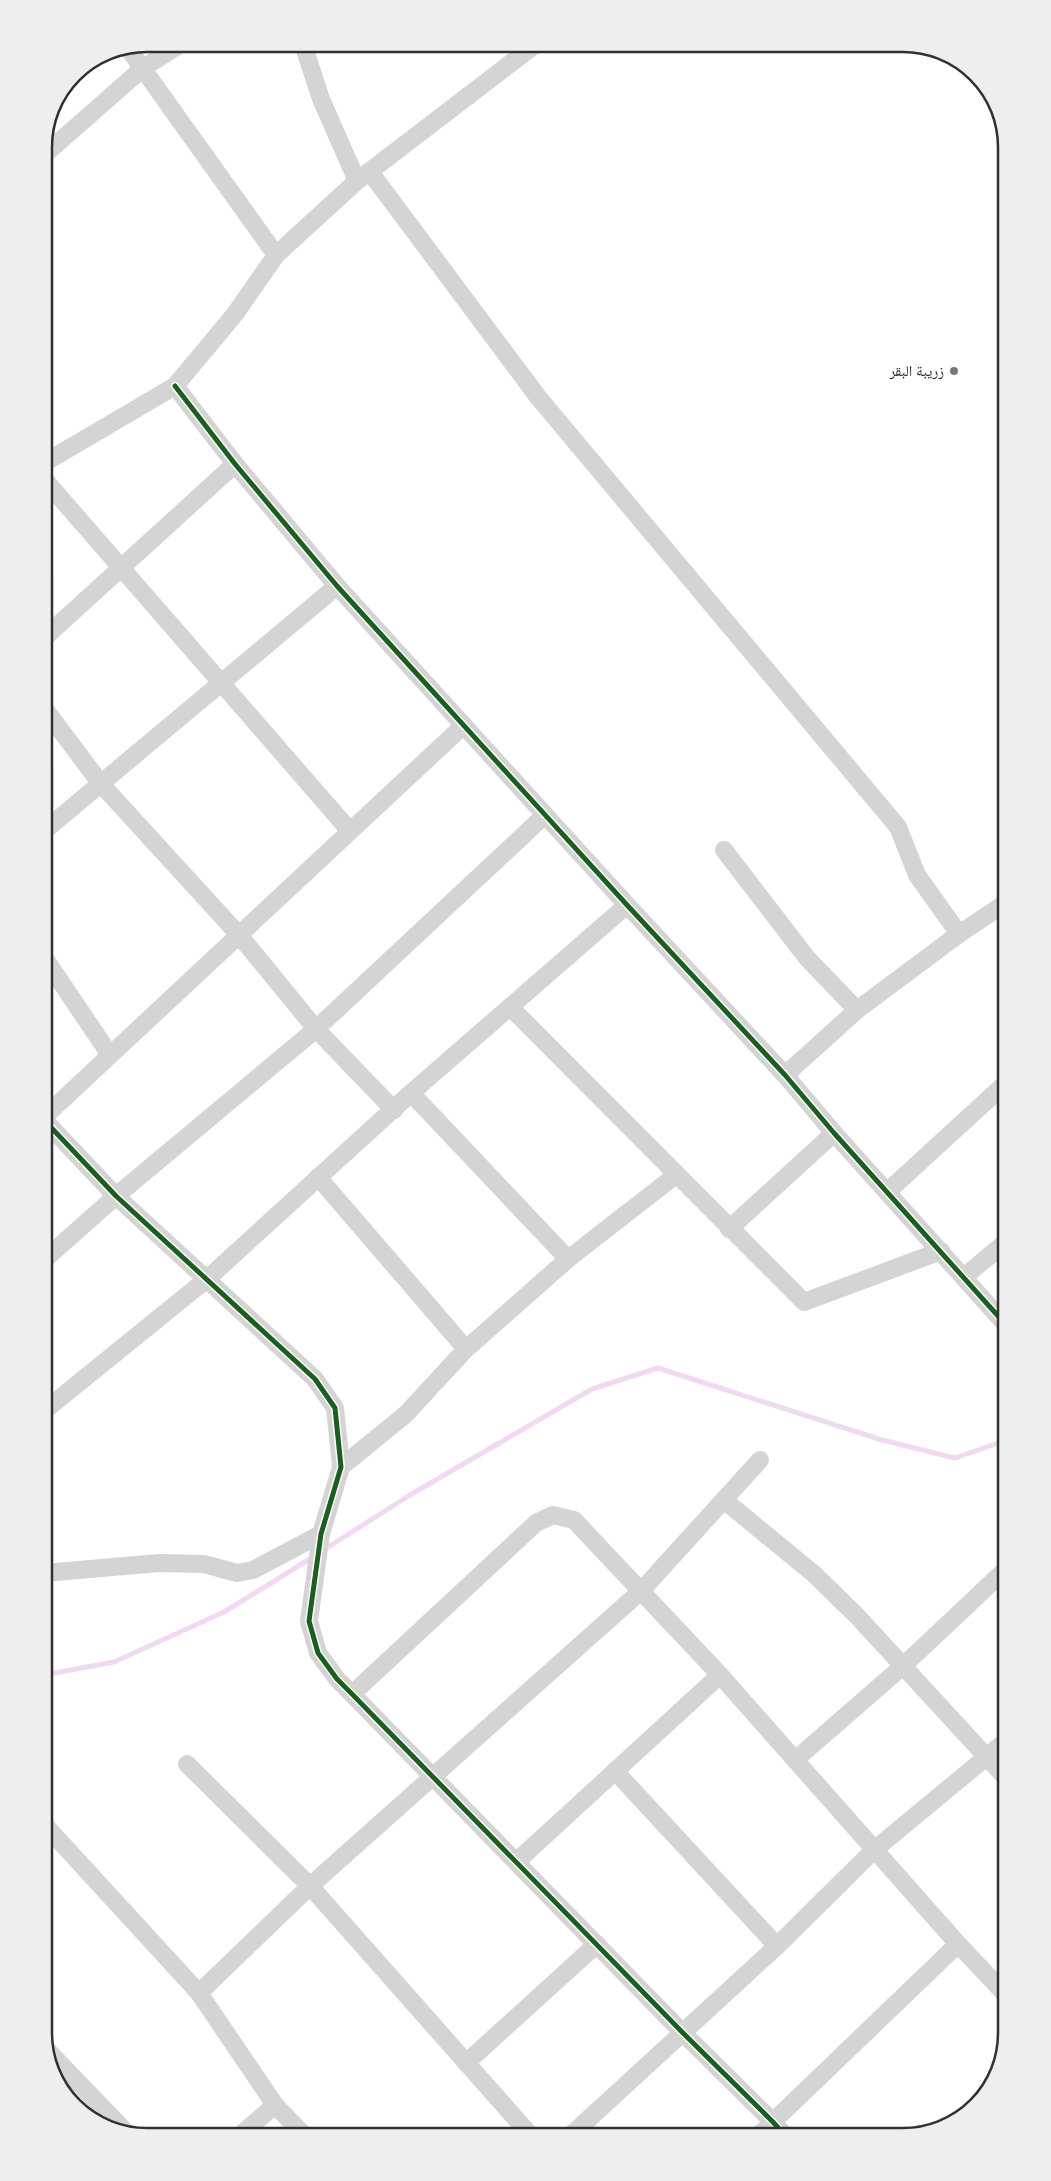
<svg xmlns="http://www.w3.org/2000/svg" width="1051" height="2181" font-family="Roboto,'Noto Naskh Arabic',sans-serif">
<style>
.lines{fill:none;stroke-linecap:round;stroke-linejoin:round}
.stream{stroke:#f2d9f3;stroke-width:5}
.minor{stroke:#d4d4d4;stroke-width:18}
.cycleway-casing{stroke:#fff;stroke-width:8}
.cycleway{stroke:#1b5e20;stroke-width:5}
.poi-dot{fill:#787878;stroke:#fff;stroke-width:2}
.labels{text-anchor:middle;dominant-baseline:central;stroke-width:5;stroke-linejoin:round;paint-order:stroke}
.poi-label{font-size:15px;fill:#303030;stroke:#fff;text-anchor:end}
.rim{fill:none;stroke:#303030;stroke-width:2.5}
</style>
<rect width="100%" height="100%" fill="#fff"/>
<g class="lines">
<g class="stream">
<polyline points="322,1551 410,1495 592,1389 658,1368 882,1440 955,1458 1007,1440"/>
<polyline points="44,1675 114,1662 224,1612 313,1557"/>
</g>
<g class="minor">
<polyline points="301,44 304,47 321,99 357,181"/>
<polyline points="128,48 276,255"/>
<polyline points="44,155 143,68 181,44"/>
<polyline points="370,172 538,397 898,827 917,875 959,934"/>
<polyline points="175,386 235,464 337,586 627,905 785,1075 834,1133 1007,1326"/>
<polyline points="44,463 175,386 235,314 276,255 357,181 536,44"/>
<polyline points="44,479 350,831"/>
<polyline points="44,638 235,464"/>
<polyline points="44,708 101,784 239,935 316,1029 394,1110"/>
<polyline points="44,831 337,586"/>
<polyline points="724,850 807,958 857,1010"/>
<polyline points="44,957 110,1055"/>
<polyline points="510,1007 804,1302 941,1251"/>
<polyline points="785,1075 857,1010 959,934 1007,902"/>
<polyline points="411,1093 568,1259"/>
<polyline points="44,1117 464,725"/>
<polyline points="44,1120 116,1196 315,1379 335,1408 341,1467 321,1534 309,1621 318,1653 337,1679 352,1694 683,2033 773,2122 786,2137"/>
<polyline points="318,1177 466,1349"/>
<polyline points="887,1192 1007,1082"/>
<polyline points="729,1229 834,1133"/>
<polyline points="44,1260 116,1196 316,1029 545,815"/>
<polyline points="964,1277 1007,1241"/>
<polyline points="44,1411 207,1279 411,1093 627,905"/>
<polyline points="341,1467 406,1414 466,1349 568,1259 676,1175"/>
<polyline points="725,1501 814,1574 857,1616 1007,1779"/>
<polyline points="44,1573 159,1563 204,1564 237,1573 253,1570 321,1534"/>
<polyline points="352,1694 536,1523 553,1515 574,1520 720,1675 958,1944 1007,1996"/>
<polyline points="795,1760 903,1666 1007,1568"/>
<polyline points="187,1764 310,1886 532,2137"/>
<polyline points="615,1771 777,1946"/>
<polyline points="44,1824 199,1993 275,2105 306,2137"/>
<polyline points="516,1862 720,1675"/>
<polyline points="199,1993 310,1886 641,1591 760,1460"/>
<polyline points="47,2050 126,2132"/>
<polyline points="466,2063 597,1944"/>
<polyline points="238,2137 275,2105"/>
<polyline points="569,2137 777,1946 874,1850 1007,1740"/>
<polyline points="757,2137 958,1944"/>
</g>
<g class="cycleway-casing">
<g id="cycleway">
<polyline points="175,386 235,464 337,586 627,905 785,1075 834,1133 1007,1326"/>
<polyline points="44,1120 116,1196 315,1379 335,1408 341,1467 321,1534 309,1621 318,1653 337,1679 352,1694 683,2033 773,2122 786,2137"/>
</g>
</g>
<use href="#cycleway" class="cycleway"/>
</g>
<circle class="poi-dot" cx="954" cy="371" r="5"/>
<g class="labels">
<g class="poi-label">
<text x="944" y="371">زريبة البقر</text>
</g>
</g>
<path d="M0 0H1051V2181H0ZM147 52H903A95 95 0 0 1 998 147V2033A95 95 0 0 1 903 2128H147A95 95 0 0 1 52 2033V147A95 95 0 0 1 147 52Z" fill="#eee" fill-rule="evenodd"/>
<path class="rim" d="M147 52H903A95 95 0 0 1 998 147V2033A95 95 0 0 1 903 2128H147A95 95 0 0 1 52 2033V147A95 95 0 0 1 147 52Z"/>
</svg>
